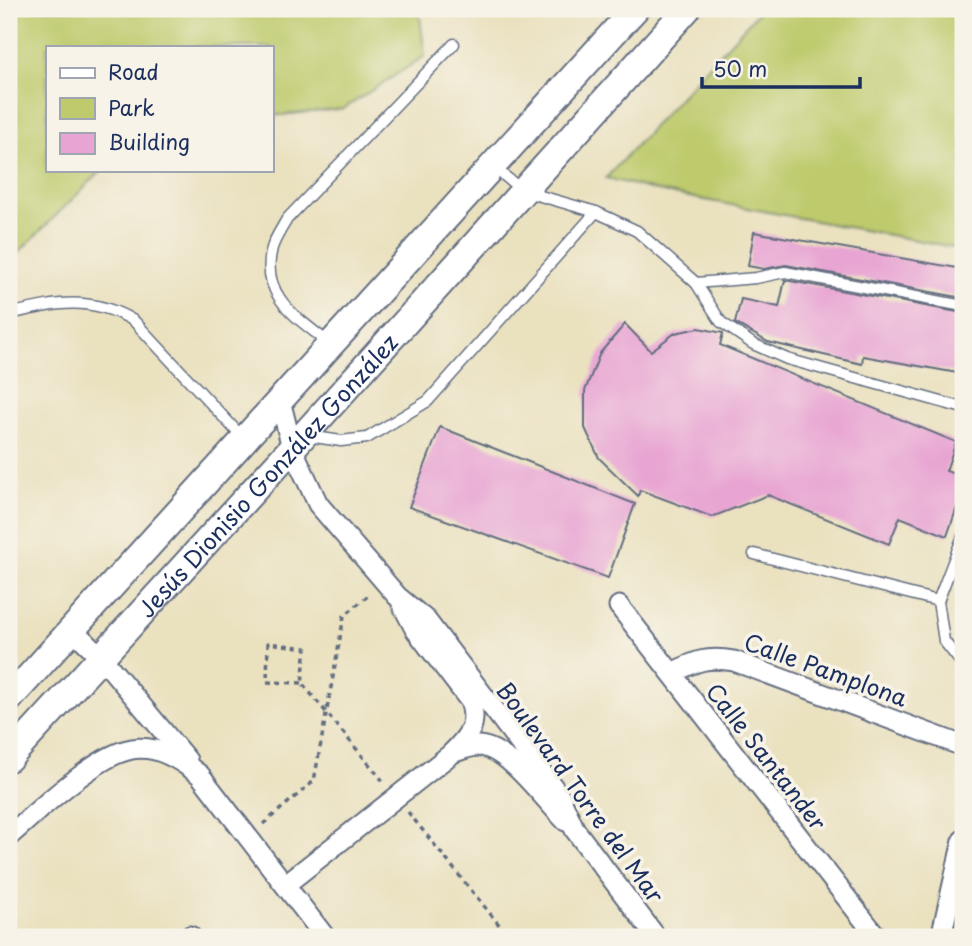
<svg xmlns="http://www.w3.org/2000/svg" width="972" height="946" font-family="'Playpen Sans',sans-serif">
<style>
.green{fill:#beca6c;stroke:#6c7c65;stroke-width:2}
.building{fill:#e8a5d3}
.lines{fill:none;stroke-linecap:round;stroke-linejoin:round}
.service-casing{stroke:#636d80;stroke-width:13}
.minor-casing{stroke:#636d80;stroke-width:23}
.secondary-casing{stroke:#636d80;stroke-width:30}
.path{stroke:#636d80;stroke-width:3.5;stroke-dasharray:5 5;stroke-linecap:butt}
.service{stroke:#fff;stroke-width:10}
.minor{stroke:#fff;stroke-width:19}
.secondary{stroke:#fff;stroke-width:26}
.labels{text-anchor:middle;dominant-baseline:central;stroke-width:7;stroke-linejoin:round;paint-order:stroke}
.street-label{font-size:23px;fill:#1b2f5e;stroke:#f7f3e8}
</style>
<rect width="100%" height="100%" fill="#f7f3e8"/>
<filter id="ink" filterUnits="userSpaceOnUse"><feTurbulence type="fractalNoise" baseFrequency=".0143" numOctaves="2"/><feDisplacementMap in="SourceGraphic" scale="14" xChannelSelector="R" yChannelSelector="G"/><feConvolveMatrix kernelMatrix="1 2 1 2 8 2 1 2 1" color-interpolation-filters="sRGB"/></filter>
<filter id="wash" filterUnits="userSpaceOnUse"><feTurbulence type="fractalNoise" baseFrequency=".00686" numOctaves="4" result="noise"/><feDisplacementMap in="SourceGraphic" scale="28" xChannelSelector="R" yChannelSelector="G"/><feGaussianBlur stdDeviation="1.57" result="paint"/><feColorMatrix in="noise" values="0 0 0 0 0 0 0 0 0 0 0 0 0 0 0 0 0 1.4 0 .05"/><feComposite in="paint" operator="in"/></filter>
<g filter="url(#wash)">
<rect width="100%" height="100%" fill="#eae1bf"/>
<g class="green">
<polygon points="9,9 419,9 425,56 343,109 271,116 271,47 47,47 47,170 102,170 9,262"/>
<polygon points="761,9 963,9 963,249 658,191 606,178"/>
</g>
<g id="blocks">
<g class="building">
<polygon points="754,232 963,269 963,298 786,265 764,269 748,266"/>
<polygon points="785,280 963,313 963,374 863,356 862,364 768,342 735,323 741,299 779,307"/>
<polygon points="625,324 651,351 675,333 699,328 723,333 720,345 956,442 946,471 963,477 963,490 947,536 900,517 889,544 768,495 712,517 640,490 638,496 599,458 585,428 585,391 600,353"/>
<polygon points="440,427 635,504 608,578 409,507"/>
</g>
</g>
</g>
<g filter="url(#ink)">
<use href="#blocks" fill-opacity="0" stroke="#636d80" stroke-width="2"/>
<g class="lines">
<g class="service-casing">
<g id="service">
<polyline points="495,168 523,191 596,212 637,231 696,283 721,322 753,344 787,359 963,408"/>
<polyline points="696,283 756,278 785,272 963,306"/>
<path d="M 9,314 C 56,303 90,295 134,321 L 243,438"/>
<path d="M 330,344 C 298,318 259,296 272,248 C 275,238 282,228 287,219 L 454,44"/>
<polyline points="308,436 341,441 367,438 428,401 596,212"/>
<polyline points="963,536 938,601 944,641 963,665"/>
<polyline points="754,554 938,601"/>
</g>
</g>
<g class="minor-casing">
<g id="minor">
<polyline points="278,403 283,412 292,448 318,504 397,596 426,620 559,795 575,830 656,937"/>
<polyline points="619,606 877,937"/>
<polyline points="72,629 101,657 187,760"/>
<path d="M 672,673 C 696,661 707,656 734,661 L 963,746"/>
<path d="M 452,753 C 461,750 470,746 479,746 C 508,747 545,801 566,821"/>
<path d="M 9,836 C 32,816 54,795 79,777 C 127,741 151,737 200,775 L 325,937"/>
<path d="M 286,884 L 451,754 C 467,738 479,725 470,701 L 415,629 L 402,604"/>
<polyline points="189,937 190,936"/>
<polyline points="941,937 963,840"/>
</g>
</g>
<g class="secondary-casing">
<g id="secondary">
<polyline points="9,699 635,9"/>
<path id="s1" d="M 9,758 L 304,435 L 687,9"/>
</g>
</g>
<g class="path">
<polyline points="302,683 267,682 268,643 306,648 302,683 383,781"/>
<polyline points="408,812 509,937"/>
<polyline points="263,824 314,781 344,616 370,594"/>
</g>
<use href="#service" class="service"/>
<use href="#minor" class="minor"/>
<use href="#secondary" class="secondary"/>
</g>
</g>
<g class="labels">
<g class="street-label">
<text stroke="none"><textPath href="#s1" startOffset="383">Jesús Dionisio González González</textPath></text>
<text transform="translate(826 669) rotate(20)">Calle Pamplona</text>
<text transform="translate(767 756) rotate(52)">Calle Santander</text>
<text transform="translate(581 792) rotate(54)">Boulevard Torre del Mar</text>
</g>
</g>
<rect width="972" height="946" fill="none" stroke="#f7f3e8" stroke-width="35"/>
<rect x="46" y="46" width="228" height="126" fill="#f7f3e8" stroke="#9fa5b1" stroke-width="2"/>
<rect x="60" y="68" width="35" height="10" fill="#ffffff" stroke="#9fa5b1" stroke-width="2"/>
<text x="108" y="80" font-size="21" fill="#1b2f5e">Road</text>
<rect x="60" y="98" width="35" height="21" fill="#beca6c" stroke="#9fa5b1" stroke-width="2"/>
<text x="108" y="116" font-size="21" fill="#1b2f5e">Park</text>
<rect x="60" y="133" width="35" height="21" fill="#e8a5d3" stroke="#9fa5b1" stroke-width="2"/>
<text x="108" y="150" font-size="21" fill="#1b2f5e">Building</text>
<path d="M702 77v10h158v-10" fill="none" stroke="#1b2f5e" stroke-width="3.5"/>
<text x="713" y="77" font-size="21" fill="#1b2f5e" stroke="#f7f3e8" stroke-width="5" paint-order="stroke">50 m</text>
</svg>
